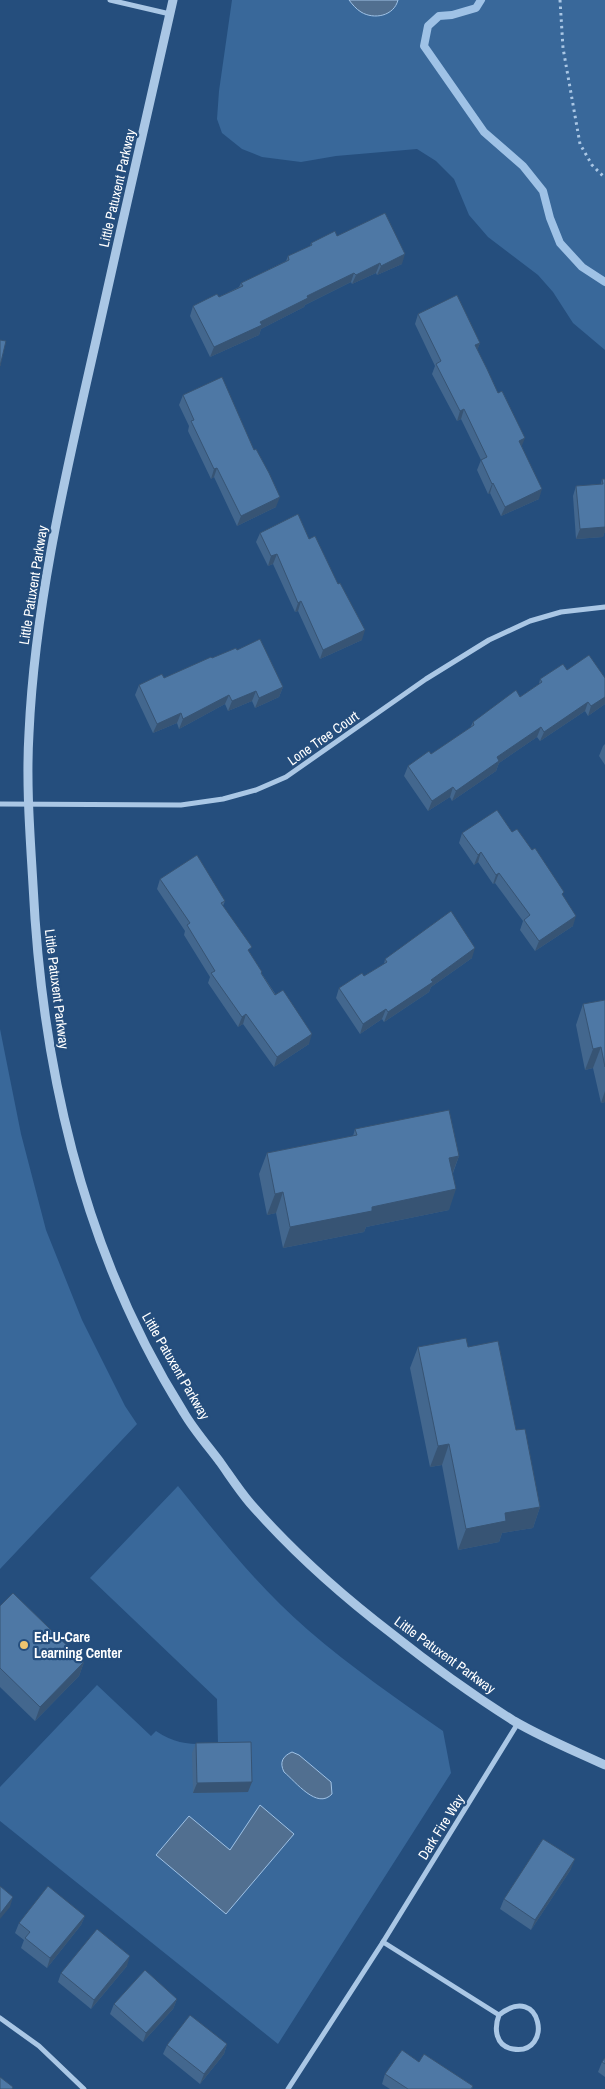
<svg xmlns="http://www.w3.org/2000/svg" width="605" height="2089" font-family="'Archivo Narrow',sans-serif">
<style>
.green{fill:#39689a}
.water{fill:#516f90;stroke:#9fc2e6}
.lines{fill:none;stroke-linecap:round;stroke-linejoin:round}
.stream{stroke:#9fc2e6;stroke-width:8}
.path{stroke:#aac7e5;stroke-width:3;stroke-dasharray:2.5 4;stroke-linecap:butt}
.minor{stroke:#aac7e5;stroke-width:5}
.tertiary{stroke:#aac7e5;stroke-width:9}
.wall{fill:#43678e}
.shaded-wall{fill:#375474}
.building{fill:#4e78a5;stroke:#375474}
.poi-dot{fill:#eec56f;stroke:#254e7d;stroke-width:2}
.labels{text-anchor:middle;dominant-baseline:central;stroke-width:4.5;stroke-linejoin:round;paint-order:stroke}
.street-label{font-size:14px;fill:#fff;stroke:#254e7d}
.poi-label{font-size:14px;font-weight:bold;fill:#fff;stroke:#254e7d;text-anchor:start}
</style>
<rect width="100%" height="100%" fill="#254e7d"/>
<g class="green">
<polygon points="232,0 605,0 605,350 573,323 553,292 538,275 488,237 469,215 454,179 436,161 417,149 336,156 301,162 262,157 242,149 222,133 217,119 219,91"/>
<polygon points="0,1029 21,1134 46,1230 82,1320 125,1406 137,1424 0,1569"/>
<path d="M 178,1486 C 219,1537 259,1588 308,1630 C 351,1667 397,1699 443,1731 L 451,1773 L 278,2044 L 0,1821 L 0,1787 L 97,1685 L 151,1736 L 156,1731 C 178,1746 193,1744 218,1744 L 217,1699 L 90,1578 Z"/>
</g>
<g class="water">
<path d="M 349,0 L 398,0 C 394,16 374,20 361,12 C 356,9 352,4 349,0 Z"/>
<path d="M 292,1752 L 299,1755 L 331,1782 L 332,1794 C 317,1810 296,1782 284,1772 C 279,1762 283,1756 292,1752 Z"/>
<polygon points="260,1805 294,1834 226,1914 156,1855 189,1816 230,1850"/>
</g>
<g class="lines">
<polyline class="stream" points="481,0 476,8 452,15 439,16 428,26 424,46 484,132 523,166 543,191 550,218 560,243 582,267 605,282"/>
<polyline class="path" points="560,0 563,48 580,144 592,165 605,178"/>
<g class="minor">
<polyline points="110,0 170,14"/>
<polyline points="0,804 181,805 223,799 256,790 286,777 426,679 489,640 530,621 561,612 605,607"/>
<path d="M 383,1942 L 499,2015 C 494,2028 495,2046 513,2049 C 554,2056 542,1981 499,2015"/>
<polyline points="0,2018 39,2046 84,2089"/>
<polyline points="288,2089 383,1942 518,1723"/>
</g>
<path class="tertiary" d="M 173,0 C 146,115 121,230 95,345 C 66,473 35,602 29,733 C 26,784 30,834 33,885 C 42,1070 84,1254 184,1413 C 194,1430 208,1446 220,1462 C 230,1476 239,1490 250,1503 C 292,1551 340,1594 391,1633 C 430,1664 471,1694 514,1721 C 543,1738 575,1751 605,1765"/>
</g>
<g class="wall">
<polygon points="337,236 402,264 377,275 376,273 352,284 351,282 305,305 304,307 261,329 259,335 210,357 190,316 193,306 219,297 239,287 241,283 286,261 288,256 310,246 311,243"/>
<polygon points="418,314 480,343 477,350 522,447 539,499 501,516 490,493 488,494 477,470 481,460 461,419 457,421 432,374 435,366 415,324"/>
<polygon points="183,395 276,507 237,526 214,477 211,479 188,431 189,426 179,405"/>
<polygon points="602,479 604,533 603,537 576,539 573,496 576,486 601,484"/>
<polygon points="260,533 309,539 338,584 362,640 320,659 298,611 295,612 273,564 268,566 256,542"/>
<polygon points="237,650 283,687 279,697 255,708 252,701 228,711 225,704 179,729 177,723 153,733 135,695 139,685 164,678 212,658"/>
<polygon points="567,670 605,678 605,704 588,716 585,711 540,741 537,737 499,763 496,771 452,801 450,797 428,811 404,776 408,766 431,754 470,728 473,722 520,697 539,684 540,679"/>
<polygon points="605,744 605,765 599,756 603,746"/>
<polygon points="512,832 563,896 573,926 535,951 520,930 523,921 495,883 493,884 478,862 474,865 459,843 462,833"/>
<polygon points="160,879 225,901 223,906 250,953 262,972 262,974 309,1044 274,1067 243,1024 238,1027 208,983 210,977 184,935 185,931 157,889"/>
<polygon points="472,958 431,987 429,992 384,1022 382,1019 360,1034 336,998 339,988 364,976 384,964 385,959"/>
<polygon points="605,1000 605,1102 601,1103 593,1068 585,1070 576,1025 583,1004"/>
<polygon points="355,1129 459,1156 453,1173 449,1210 366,1227 364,1232 283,1248 276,1213 267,1215 259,1174 267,1153 353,1136"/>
<polygon points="418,1347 468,1347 516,1430 540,1507 533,1528 502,1533 499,1542 458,1550 442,1465 430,1467 410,1368"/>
<polygon points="0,1606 84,1662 79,1676 35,1721 0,1687"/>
<polygon points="196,1743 248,1792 193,1793 192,1753"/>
<polygon points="571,1869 531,1930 500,1909 504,1899"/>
<polygon points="85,1916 81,1925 47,1968 21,1948 24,1940 15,1933 19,1923"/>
<polygon points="127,1966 91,2009 58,1982 61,1973"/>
<polygon points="177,1999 173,2009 143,2042 110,2014 114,2004"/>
<polygon points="227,2044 224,2054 200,2084 163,2054 167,2045"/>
<polygon points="605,2058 605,2077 598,2072 602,2062"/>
<polygon points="419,2062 473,2086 472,2089 390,2089 382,2084 385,2074"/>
</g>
<g class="shaded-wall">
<polygon points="405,254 402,264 377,275 381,266"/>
<polygon points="380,263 376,273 352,284 356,275"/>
<polygon points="354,273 351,282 305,305 304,307 261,329 259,335 210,357 214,347 307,296"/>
<polygon points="480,343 476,353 475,345"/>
<polygon points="464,409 461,419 457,421 460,411"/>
<polygon points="525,438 521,448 519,441"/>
<polygon points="217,468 214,477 211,479 214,469"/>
<polygon points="493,483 490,493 488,494 492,484"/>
<polygon points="542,489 539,499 501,516 505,507"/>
<polygon points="280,497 276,507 237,526 241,516"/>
<polygon points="605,526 605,533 604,533 603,537 576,539 580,529"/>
<polygon points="277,554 273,564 268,566 271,556"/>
<polygon points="301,601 298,611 295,612 298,603"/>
<polygon points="365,630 362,640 320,659 323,650"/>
<polygon points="283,687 279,697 255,708 259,698"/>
<polygon points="256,691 252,701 228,711 232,701"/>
<polygon points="229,695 225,704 179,729 183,719"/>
<polygon points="605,697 605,704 588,716 591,706"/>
<polygon points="588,702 585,711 540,741 544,732"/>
<polygon points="181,713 177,723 153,733 157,724"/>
<polygon points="541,727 537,737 499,763 496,771 452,801 456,791 497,757"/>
<polygon points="453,787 450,797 428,811 432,801"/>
<polygon points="481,852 478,862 474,865 478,855"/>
<polygon points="499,873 495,883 493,884 496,875"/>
<polygon points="576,916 573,926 535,951 539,941"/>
<polygon points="475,948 472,958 431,987 429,992 384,1022 388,1012 431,980"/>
<polygon points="386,1009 382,1019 360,1034 363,1024"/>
<polygon points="246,1014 243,1024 238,1027 242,1017"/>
<polygon points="312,1034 309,1044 274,1067 277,1057"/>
<polygon points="601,1047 593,1068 585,1070 593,1049"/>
<polygon points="605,1091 605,1102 601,1103"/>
<polygon points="459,1156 451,1177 449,1158"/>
<polygon points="456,1189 449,1210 366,1227 364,1232 283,1248 290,1227 372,1207"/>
<polygon points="283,1192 276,1213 267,1215 275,1194"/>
<polygon points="449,1444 442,1465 430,1467 438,1446"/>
<polygon points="540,1507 533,1528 502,1533 499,1542 458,1550 466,1529 505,1513"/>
<polygon points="84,1662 79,1676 35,1721 40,1707"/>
<polygon points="252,1782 248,1792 193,1793 197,1783"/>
<polygon points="575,1859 571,1869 531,1930 535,1920"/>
<polygon points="13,1897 10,1907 0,1919 0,1914"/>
<polygon points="85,1916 81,1925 47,1968 50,1958"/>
<polygon points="130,1956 127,1966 91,2009 94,2000"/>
<polygon points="177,1999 173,2009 143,2042 146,2033"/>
<polygon points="227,2044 224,2054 200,2084 204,2074"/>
</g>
<g class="building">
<polygon points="385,213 405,254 381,266 380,263 356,275 354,273 307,296 308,298 260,322 262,325 214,347 193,306 217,294 219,297 243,286 241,283 289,260 288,256 312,245 311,243 335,231 337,236"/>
<polygon points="457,295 480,343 475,345 487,369 498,393 502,391 525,438 519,441 542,489 505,507 493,483 492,484 481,460 487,457 464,409 460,411 436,364 441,361 418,314"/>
<polygon points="0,340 6,341 0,366"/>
<polygon points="222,377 254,450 256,449 269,473 280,497 241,516 217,468 214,469 191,421 194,420 183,395"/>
<polygon points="602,479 605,479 605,527 580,529 576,486 603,484"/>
<polygon points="298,514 309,539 315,536 338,584 340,583 365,630 323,650 301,601 298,603 277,554 271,556 260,533"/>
<polygon points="260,639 283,687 259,698 256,691 232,701 229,695 183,719 181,713 157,724 139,685 162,674 164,678 211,657 212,658 236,648 237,650"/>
<polygon points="589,655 605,678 605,697 591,706 588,702 544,732 541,727 497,757 499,761 456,791 453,787 432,801 408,766 429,751 431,754 474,725 473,722 516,690 520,697 542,682 540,679 563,664 567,670"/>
<polygon points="497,810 512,832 517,829 532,850 535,848 564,892 562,894 576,916 539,941 524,920 530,915 499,873 496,875 481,852 478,855 462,833"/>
<polygon points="197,855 225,901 221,903 252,947 248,950 262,972 261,973 275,995 283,990 312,1034 277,1057 246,1014 242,1017 211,973 215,971 187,925 190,923 160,879"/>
<polygon points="451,911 475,948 431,980 433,982 388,1012 386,1009 363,1024 339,988 362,973 364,976 387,962 385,959"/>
<polygon points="605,1000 605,1067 601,1047 593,1049 583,1004"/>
<polygon points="449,1110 459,1156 449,1158 456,1189 372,1207 372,1211 290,1227 283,1192 275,1194 267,1153 357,1135 355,1129"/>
<polygon points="466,1338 468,1347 498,1341 516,1430 525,1429 540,1507 505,1513 506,1521 466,1529 449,1444 438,1446 418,1347"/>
<polygon points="13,1593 84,1662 40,1707 0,1668 0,1606"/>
<polygon points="251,1742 252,1782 197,1783 196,1743"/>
<polygon points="543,1839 575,1859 535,1920 504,1899"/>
<polygon points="0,1886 13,1897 0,1914"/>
<polygon points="48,1886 85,1916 50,1958 25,1938 30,1932 19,1923"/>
<polygon points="97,1929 130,1956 94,2000 61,1973"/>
<polygon points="145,1970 177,1999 146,2033 114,2004"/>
<polygon points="190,2015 227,2044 204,2074 167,2045"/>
<polygon points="402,2050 419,2062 424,2054 473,2086 471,2089 408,2089 385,2074"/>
<polygon points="605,2058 605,2064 602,2062"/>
<polygon points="0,2077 13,2087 12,2089 0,2089"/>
</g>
<circle class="poi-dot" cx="24" cy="1645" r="5"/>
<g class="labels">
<g class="street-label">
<text transform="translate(117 188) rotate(-77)">Little Patuxent Parkway</text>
<text transform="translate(33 585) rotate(-81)">Little Patuxent Parkway</text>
<text transform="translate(323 738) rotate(-35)">Lone Tree Court</text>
<text transform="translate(57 989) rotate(83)">Little Patuxent Parkway</text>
<text transform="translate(176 1366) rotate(60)">Little Patuxent Parkway</text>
<text transform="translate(445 1655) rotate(36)">Little Patuxent Parkway</text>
<text transform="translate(441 1827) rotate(-58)">Dark Fire Way</text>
</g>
<g class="poi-label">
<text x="34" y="1637">Ed-U-Care<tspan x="34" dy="16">Learning Center</tspan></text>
</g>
</g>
</svg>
